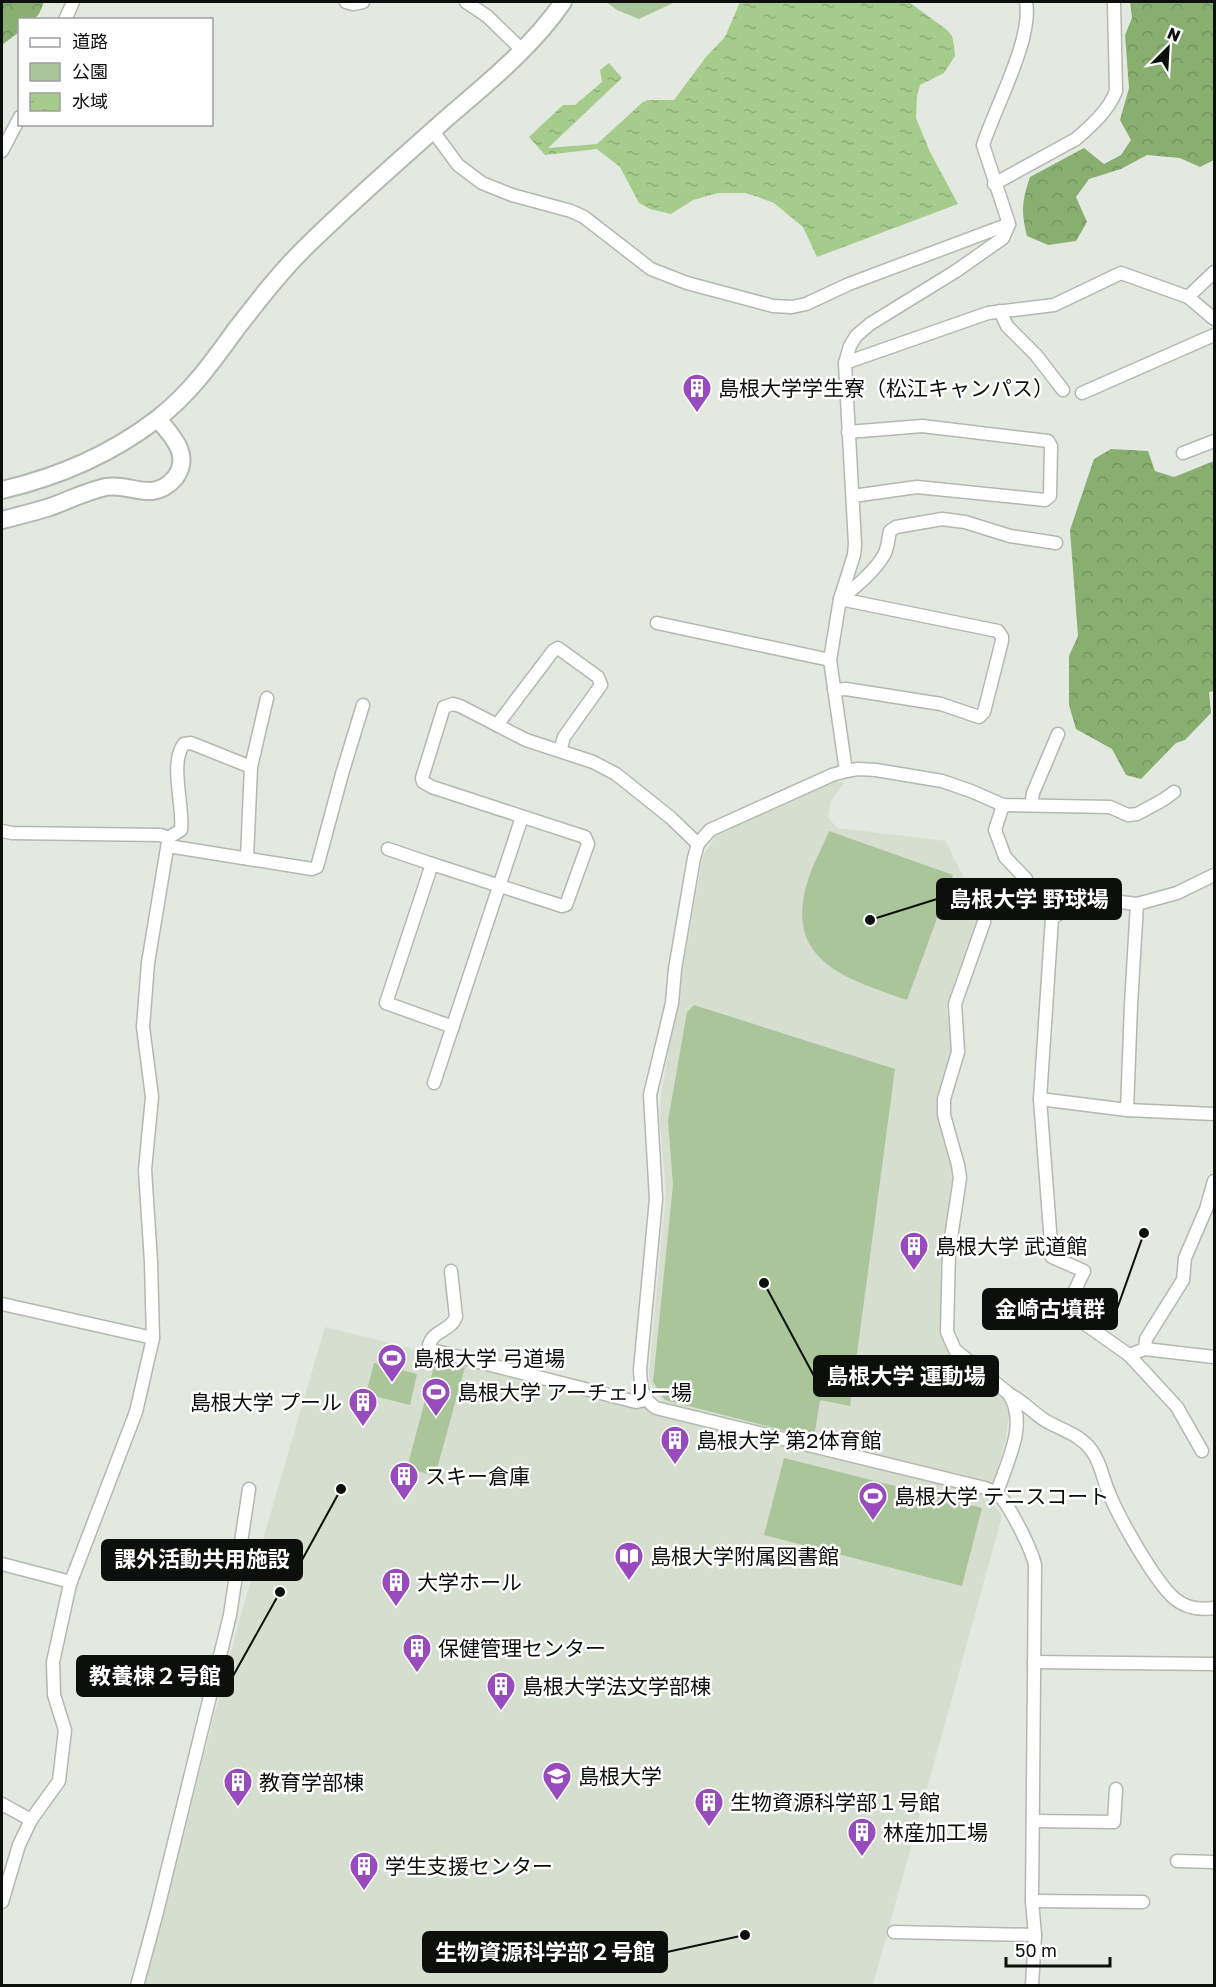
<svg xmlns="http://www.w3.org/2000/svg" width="1216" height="1987" font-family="'Golos Text','Noto Sans JP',sans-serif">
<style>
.built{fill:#d5decf}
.forest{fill:url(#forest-crowns)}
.park{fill:#abc59b}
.water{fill:url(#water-ripples)}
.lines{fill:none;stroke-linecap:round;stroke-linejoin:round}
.street-casing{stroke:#b3b8b0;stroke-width:15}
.secondary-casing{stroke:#b3b8b0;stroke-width:20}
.street{stroke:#fff;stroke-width:12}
.secondary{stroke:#fff;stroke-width:16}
.labels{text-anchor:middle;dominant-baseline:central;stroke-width:5;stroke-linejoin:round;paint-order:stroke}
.poi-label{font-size:21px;fill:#0d0f0c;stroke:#fff;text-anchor:start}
.leader{fill:none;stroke:#0d0f0c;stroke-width:2}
.callout-dot{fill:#0d0f0c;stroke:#fff;stroke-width:2}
.callout{fill:#0d0f0c;stroke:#0d0f0c;stroke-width:2}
.callout-label{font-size:22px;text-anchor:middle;font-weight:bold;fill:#fff}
</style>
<defs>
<pattern id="forest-crowns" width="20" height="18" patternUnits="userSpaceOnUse" patternTransform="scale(1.5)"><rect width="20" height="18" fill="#89af70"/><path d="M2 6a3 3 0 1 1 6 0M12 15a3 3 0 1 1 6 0" fill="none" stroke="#759560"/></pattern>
<pattern id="water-ripples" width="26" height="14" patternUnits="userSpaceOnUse" patternTransform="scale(1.5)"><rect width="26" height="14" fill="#a5cc8b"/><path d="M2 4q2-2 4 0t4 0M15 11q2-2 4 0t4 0" fill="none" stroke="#8dae77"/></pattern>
</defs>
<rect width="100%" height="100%" fill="#e3e8e0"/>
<g class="built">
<polygon points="834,781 844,783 831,801 828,817 837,828 946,841 975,902 988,915 974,929 953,985 947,1011 952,1040 951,1056 938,1096 937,1114 954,1169 954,1180 945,1229 941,1336 949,1354 1003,1398 1009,1414 1005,1443 993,1482 991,1483 812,1441 664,1403 651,1385 649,1375 666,1194 660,1121 661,1094 703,855 716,836"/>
<polygon points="325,1327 634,1404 988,1497 1002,1516 873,1985 143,1986 240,1618"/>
</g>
<g class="forest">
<path d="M 2,2 L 44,2 C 38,18 37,20 20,20 L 19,32 L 2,45 Z"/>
<path d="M 1130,2 L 1214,2 L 1214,160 L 1200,167 L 1180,158 L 1147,155 L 1121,169 L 1089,179 L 1076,197 L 1087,222 L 1076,241 L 1048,245 L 1027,236 C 1021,212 1022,200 1030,177 L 1084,148 L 1104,164 L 1121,155 L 1131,140 L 1120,120 L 1129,88 L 1125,35 L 1132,18 Z"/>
<polygon points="1111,449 1148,451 1155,471 1174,477 1214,461 1214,691 1209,692 1211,713 1185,740 1176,743 1141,779 1126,775 1112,749 1076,729 1069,705 1069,656 1078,636 1070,530 1094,459"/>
</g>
<g class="park">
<polygon points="606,2 675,2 639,19 617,10"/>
<path d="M 829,831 L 953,875 L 907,1000 C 844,978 781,960 809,877 C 814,862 823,846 829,831 Z"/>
<polygon points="694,1005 895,1069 850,1406 820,1400 814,1438 665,1400 653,1382 673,1185 668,1121 687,1012"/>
<polygon points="436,1359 465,1367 435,1476 407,1468"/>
<polygon points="374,1363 417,1374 410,1405 366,1394"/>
<polygon points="784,1458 982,1508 962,1586 764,1535"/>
</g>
<polygon class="water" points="740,2 909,2 947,30 952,36 954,45 955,56 944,73 920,85 917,96 916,118 930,152 958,204 817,257 803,227 774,203 761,198 746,193 718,193 693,200 671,214 650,209 639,203 620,167 597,149 545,155 529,137 563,105 575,105 602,82 600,70 609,63 622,78 548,148 597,144 643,102 648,100 674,100 706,57 725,37"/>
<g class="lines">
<g class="street-casing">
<g id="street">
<polyline points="346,2 353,4 363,2"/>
<polyline points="466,2 487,16 522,50"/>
<path d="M 1026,2 C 1033,39 995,107 983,145 L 1009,224 L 1003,238 L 956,271 L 870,324 L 856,336 L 850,346 L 845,363 L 855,544 L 854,555 L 840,599 L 830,660 L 846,771 L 832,775 L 710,830 L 698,844 L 694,858 L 675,969 L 672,1003 L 650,1095 L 656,1199 L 640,1370 C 641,1388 641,1397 656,1408 L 985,1488 C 989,1490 995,1491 998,1494 C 1009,1504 1032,1550 1035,1565 L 1032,1901 L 1035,1935 L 1032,1986"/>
<polyline points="65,20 73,2"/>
<polyline points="433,131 458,165 482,183 512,195 571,211 584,217 651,269 687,283 773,306 792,307 806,304 849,284 1009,224"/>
<polyline points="2,151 20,117"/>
<path d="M 994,184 L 1076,139 C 1091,126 1109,110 1116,91 L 1114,2"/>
<polyline points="1188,297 1214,272"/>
<polyline points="1000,311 1007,326 1036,355 1063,390"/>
<polyline points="845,363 988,313 1054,305 1121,273 1188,297 1214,319"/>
<polyline points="1082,393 1214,335"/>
<polyline points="848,432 922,426 1048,441 1051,446 1050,496 1045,500 917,487 853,496"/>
<polyline points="1183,453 1214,441"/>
<path d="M 840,599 C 856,587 874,572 884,555 C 888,548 888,539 890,531 L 896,527 L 942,519 L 965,522 L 1010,536 L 1056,543"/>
<polyline points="657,623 830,660"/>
<polyline points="834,690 846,689 941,704 979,717 984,712 1002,641 1002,637 998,631 840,599"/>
<polyline points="497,725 526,740 593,762 616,774 671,818 698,844"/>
<polyline points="846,771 858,769 876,770 942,781 971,791 1003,805 1110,807 1128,815 1137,814 1163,800 1174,792"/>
<polyline points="1003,805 995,830 1005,857 1026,879"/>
<polyline points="1031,805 1033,793 1058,734"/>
<polyline points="2,831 12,833 161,835 168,838 168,842 148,963 143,1027 152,1097 145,1170 151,1262 153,1338 136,1412 70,1584 53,1662 54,1695 65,1730 59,1781 31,1820 19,1845 2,1902"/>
<path d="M 168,838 L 181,830 C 184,807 169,762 184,744 L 191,743 L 251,767"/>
<polyline points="168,846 312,869 317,867 342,774 363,705"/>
<polyline points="388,849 432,864 386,1003 453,1027"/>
<polyline points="247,858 251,767 267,698"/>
<polyline points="432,864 562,906 566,905 588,844 585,837 432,787 423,782 422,778 444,707 453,704 460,706 497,725 553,651 558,648 598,677 601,685 564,737 560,751"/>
<polyline points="1214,875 1177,893 1137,904 1086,898 1052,918 1040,1099 1052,1257 1084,1271 1070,1301 1071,1314 1129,1355 1145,1349 1214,1357"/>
<path d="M 984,922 L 955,1004 L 958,1052 L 944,1099 L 944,1115 L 958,1165 L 960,1178 L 949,1251 L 947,1332 L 955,1350 L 1008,1393 C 1029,1422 1007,1462 997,1492"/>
<polyline points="434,1083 522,817"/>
<polyline points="1040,1099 1127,1110 1214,1114"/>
<polyline points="1127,1110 1131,1005 1137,904"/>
<path d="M 451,1271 L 456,1317 C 451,1331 433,1330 429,1345 L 432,1350 L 636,1402 L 645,1400"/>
<polyline points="2,1304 153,1338"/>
<polyline points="1145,1349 1146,1339 1183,1280 1185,1258 1206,1209 1214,1181"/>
<polyline points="1129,1355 1177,1407 1202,1451"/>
<path d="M 1009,1394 C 1023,1401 1033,1413 1046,1421 C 1062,1430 1081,1435 1092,1451 C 1101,1463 1103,1480 1109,1493 C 1119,1518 1155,1582 1175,1599 C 1186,1608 1201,1610 1214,1608"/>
<polyline points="2,1564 71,1582"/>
<polyline points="1034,1662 1214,1664"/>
<polyline points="2,1804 31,1820"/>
<polyline points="1033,1821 1114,1822 1116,1789"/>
<polyline points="1177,1861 1214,1862"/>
<polyline points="1032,1901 1143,1902"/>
<polyline points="894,1932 1035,1935"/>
<polyline points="137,1986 157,1912 230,1615 249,1489"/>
</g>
</g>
<g class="secondary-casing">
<g id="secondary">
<path d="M 2,490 C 58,477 110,455 157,419 C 190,394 213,361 237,328 C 261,297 285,266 314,239 C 357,197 403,157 448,117 C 489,82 533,46 563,2"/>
<path d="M 2,520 C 18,516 34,512 50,507 C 69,500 87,491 106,487 C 122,484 136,492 152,491 C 161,490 169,485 175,478 C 192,455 172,436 158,419"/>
</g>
</g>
<use href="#street" class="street"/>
<use href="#secondary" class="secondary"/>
</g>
<defs>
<g id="building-pin" transform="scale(1.5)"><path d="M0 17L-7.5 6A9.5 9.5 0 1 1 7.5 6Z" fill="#974bbc" stroke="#fff"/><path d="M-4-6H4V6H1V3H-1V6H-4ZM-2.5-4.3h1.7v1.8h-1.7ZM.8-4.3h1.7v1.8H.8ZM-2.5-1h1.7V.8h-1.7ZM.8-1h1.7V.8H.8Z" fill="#fff"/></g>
<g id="stadium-pin" transform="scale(1.5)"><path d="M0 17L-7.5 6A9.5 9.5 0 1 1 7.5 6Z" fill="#974bbc" stroke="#fff"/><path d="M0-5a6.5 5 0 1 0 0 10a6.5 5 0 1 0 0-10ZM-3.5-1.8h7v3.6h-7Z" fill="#fff"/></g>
<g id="library-pin" transform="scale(1.5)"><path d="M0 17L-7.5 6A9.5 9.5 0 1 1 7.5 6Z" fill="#974bbc" stroke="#fff"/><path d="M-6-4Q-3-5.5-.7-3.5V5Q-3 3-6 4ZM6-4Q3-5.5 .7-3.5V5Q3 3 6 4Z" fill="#fff"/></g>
<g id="university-pin" transform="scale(1.5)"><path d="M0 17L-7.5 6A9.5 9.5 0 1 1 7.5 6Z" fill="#974bbc" stroke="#fff"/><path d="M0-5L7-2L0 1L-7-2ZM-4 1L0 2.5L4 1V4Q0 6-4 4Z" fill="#fff"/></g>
</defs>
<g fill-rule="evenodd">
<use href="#building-pin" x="697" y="388"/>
<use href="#building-pin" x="914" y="1246"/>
<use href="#stadium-pin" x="392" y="1358"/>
<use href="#stadium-pin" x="436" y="1392"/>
<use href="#building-pin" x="363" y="1402"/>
<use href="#building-pin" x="675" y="1440"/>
<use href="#building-pin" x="404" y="1476"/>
<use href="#stadium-pin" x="873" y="1496"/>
<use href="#library-pin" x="629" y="1556"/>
<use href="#building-pin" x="396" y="1582"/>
<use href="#building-pin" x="417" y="1648"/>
<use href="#building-pin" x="501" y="1686"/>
<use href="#university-pin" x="557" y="1776"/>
<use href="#building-pin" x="238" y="1782"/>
<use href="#building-pin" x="709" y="1802"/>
<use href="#building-pin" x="862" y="1832"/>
<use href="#building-pin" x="364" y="1866"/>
</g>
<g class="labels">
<g class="poi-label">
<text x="718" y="388">島根大学学生寮（松江キャンパス）</text>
<text x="935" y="1246">島根大学 武道館</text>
<text x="413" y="1358">島根大学 弓道場</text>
<text x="457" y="1392">島根大学 アーチェリー場</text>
<text x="342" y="1402" text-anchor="end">島根大学 プール</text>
<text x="696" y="1440">島根大学 第2体育館</text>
<text x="425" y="1476">スキー倉庫</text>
<text x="894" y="1496">島根大学 テニスコート</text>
<text x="650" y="1556">島根大学附属図書館</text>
<text x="417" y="1582">大学ホール</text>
<text x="438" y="1648">保健管理センター</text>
<text x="522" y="1686">島根大学法文学部棟</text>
<text x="578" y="1776">島根大学</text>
<text x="259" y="1782">教育学部棟</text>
<text x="730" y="1802">生物資源科学部１号館</text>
<text x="883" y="1832">林産加工場</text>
<text x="385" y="1866">学生支援センター</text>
</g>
</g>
<path class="leader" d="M870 920L937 899M1144 1233L1117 1309M764 1283L814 1376M341 1489L302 1560M280 1592L233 1676M745 1935L667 1952"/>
<g class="callout-dot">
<circle cx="870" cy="920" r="6"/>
<circle cx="1144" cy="1233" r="6"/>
<circle cx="764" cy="1283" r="6"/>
<circle cx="341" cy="1489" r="6"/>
<circle cx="280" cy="1592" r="6"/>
<circle cx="745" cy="1935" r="6"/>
</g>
<g class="callout">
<rect x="937" y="879" width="184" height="40" rx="6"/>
<rect x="983" y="1289" width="134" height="40" rx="6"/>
<rect x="814" y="1356" width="184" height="40" rx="6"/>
<rect x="102" y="1540" width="200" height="40" rx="6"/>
<rect x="77" y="1656" width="156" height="40" rx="6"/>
<rect x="423" y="1932" width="244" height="40" rx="6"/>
</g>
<g class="callout-label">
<text x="1029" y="907">島根大学 野球場</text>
<text x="1050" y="1317">金崎古墳群</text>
<text x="906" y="1384">島根大学 運動場</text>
<text x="202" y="1567">課外活動共用施設</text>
<text x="155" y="1684">教養棟２号館</text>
<text x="545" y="1960">生物資源科学部２号館</text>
</g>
<rect width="1216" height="1987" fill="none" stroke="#0d0f0c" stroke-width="6"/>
<rect x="18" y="18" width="195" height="108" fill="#ffffff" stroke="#9e9f9e" stroke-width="1.5"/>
<rect x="30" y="38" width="30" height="9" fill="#ffffff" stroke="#9e9f9e" stroke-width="1.5"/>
<text x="72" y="48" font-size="18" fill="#0d0f0c">道路</text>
<rect x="30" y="63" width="30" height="18" fill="#abc59b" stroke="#9e9f9e" stroke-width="1.5"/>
<text x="72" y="78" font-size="18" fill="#0d0f0c">公園</text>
<rect x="30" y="93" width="30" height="18" fill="url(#water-ripples)" stroke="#9e9f9e" stroke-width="1.5"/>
<text x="72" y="108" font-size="18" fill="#0d0f0c">水域</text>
<g transform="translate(1168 48) rotate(24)" stroke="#ffffff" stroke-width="4.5" paint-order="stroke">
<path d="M0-4.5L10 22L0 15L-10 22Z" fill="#0d0f0c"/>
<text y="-9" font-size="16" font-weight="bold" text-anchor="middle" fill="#0d0f0c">N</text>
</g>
<path d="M1006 1957v9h104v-9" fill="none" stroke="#0d0f0c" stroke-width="3"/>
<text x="1015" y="1957" font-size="18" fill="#0d0f0c" stroke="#ffffff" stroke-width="4.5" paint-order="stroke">50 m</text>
</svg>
